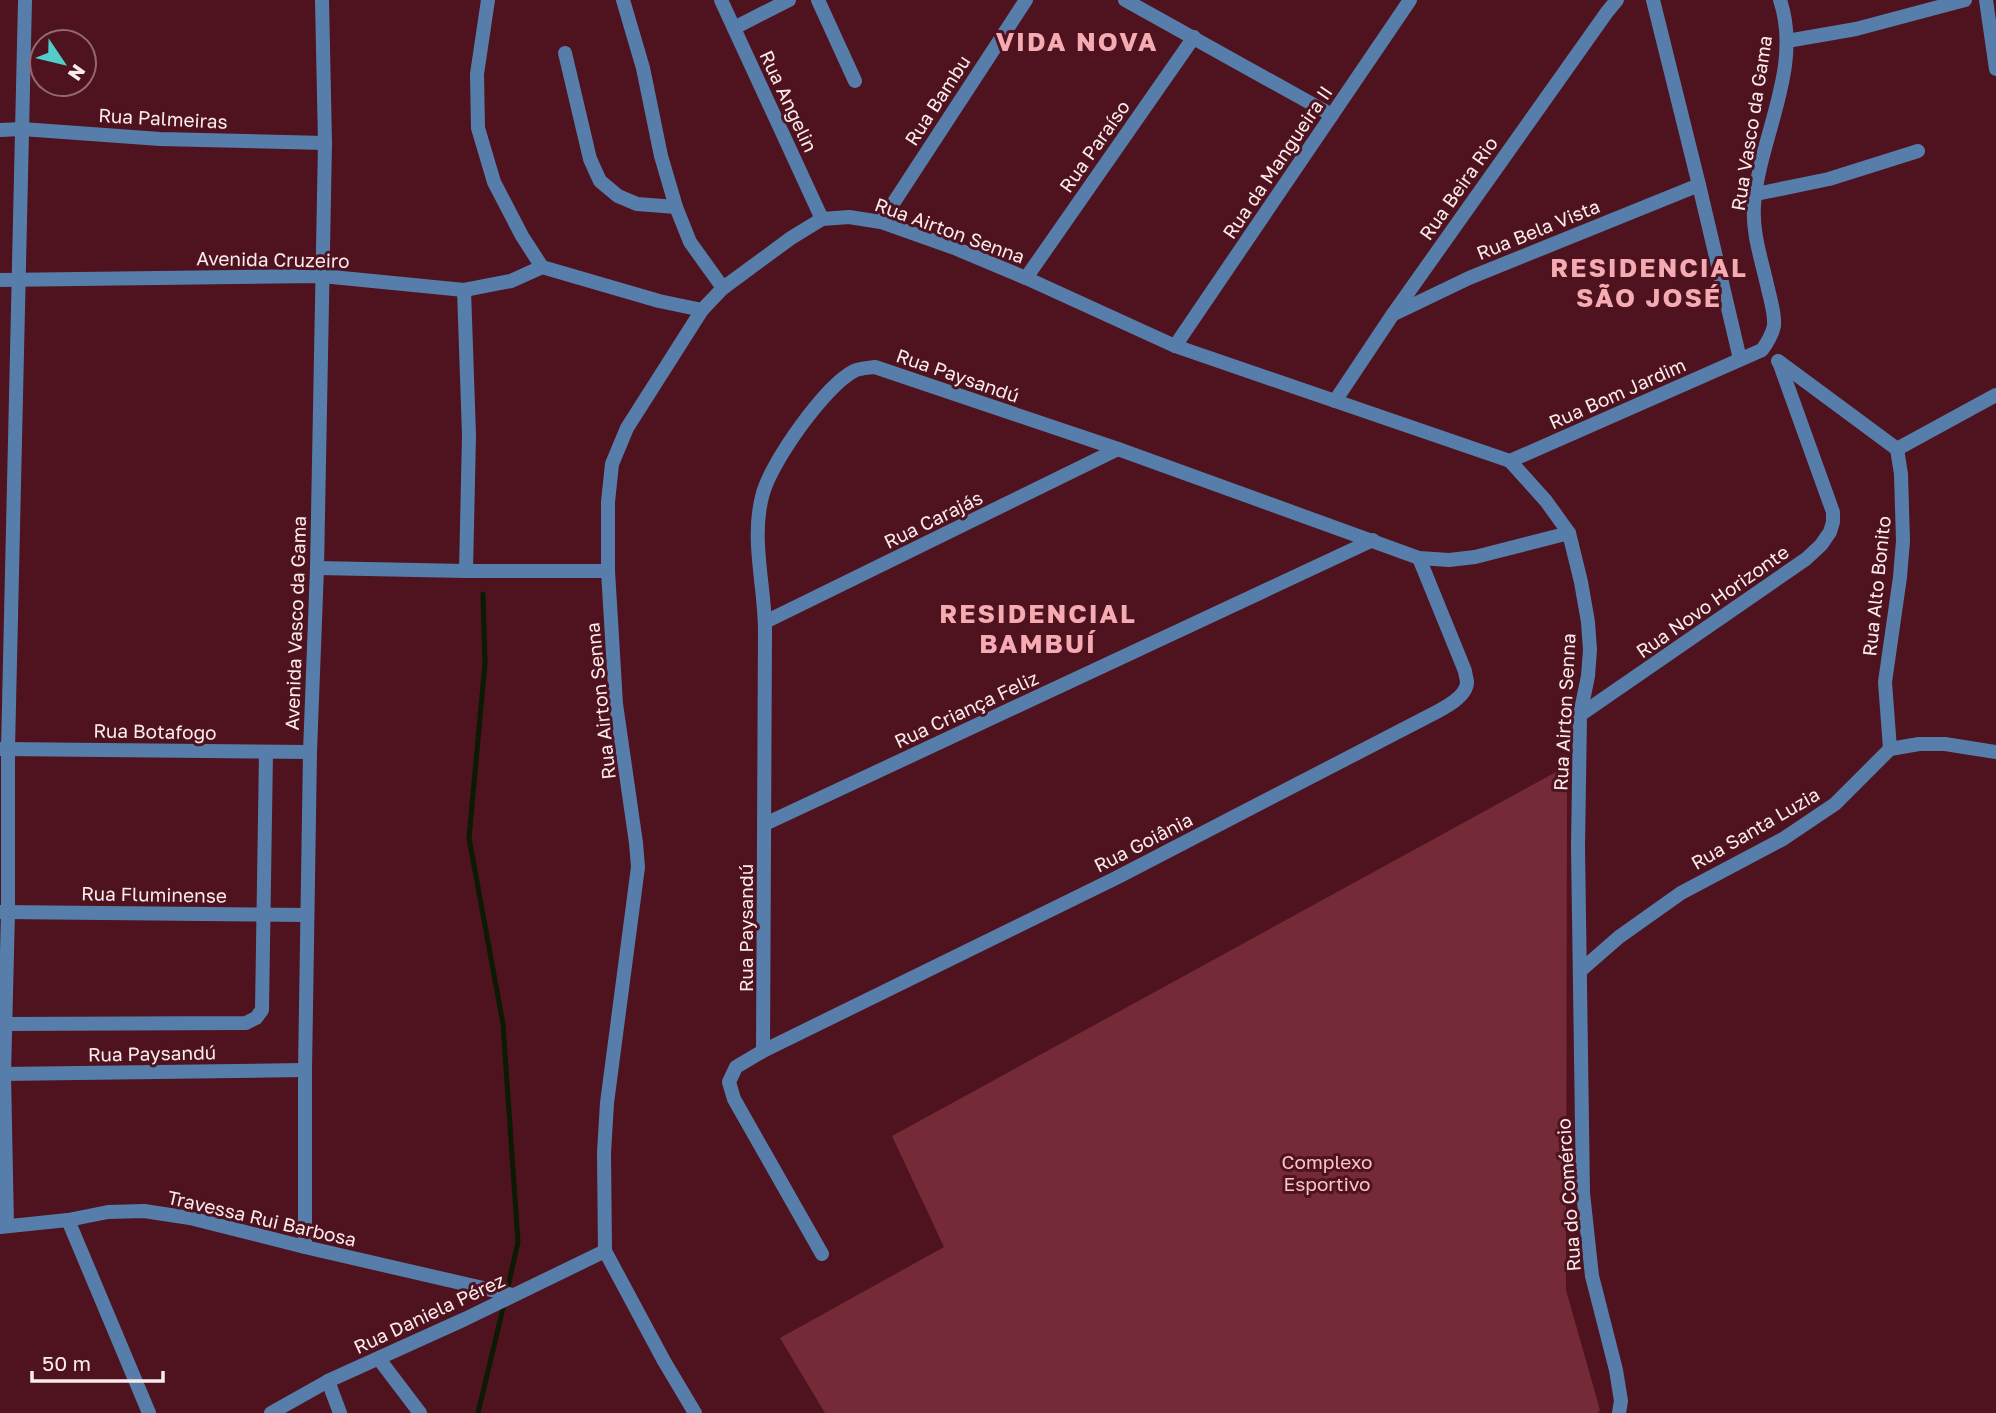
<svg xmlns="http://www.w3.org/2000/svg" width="1996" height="1413" font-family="'Golos Text',sans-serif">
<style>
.green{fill:#742b37}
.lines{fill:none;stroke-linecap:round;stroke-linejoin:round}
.stream{stroke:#0c1a03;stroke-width:5}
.minor{stroke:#577eaa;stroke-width:14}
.tertiary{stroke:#577eaa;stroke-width:14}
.labels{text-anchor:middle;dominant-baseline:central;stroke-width:6;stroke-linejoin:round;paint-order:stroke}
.street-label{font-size:19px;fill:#fbebec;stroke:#4e131f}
.park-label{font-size:19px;fill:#fac5ca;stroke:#4e131f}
.district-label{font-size:26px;font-weight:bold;letter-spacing:2px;fill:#f6abb3;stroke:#4e131f}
</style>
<rect width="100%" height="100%" fill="#4e131f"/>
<polygon class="green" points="1567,766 1566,1290 1600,1410 1598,1413 825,1413 780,1338 944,1247 892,1136"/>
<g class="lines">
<g class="stream">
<polyline points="483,594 485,663 469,838 503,1024 518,1242 507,1291"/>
<polyline points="478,1413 504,1304"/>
</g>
<g class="minor">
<polyline points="488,0 477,74 478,128 494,182 522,236 542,267 659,301 702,310"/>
<polyline points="623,0 643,68 661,156 676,207 690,242 723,288"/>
<polyline points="721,0 822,219"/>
<polyline points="818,0 855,81"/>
<polyline points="1125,0 1332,115"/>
<polyline points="1653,0 1699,185 1740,359"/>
<polyline points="1986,0 1996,69"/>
<polyline points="734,28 789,0"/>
<polyline points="1787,41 1856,29 1965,0"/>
<polyline points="565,53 590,159 600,181 618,196 637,204 676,207"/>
<polyline points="0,130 22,129 160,139 325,143"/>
<polyline points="1756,194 1829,179 1918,151"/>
<polyline points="881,222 1026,0"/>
<polyline points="1026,278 1194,37"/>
<polyline points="0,280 322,276 464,290 511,281 542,267"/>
<polyline points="464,290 469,435 466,571"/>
<polyline points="1394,314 1469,278 1699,185"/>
<polyline points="1175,346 1410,0"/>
<polyline points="1778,361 1897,449 1901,474 1903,541 1900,577 1885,682 1890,749"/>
<polyline points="1335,401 1393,314 1607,12 1617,0"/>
<polyline points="1897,449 1996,395"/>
<path d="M 1510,461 L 1762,350 C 1767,343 1772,335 1774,326 C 1775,314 1771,301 1768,289 C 1762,261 1752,234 1754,205 C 1759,137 1803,68 1780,0"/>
<polyline points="317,568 466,571 608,571"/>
<polyline points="765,622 1118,449"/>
<polyline points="1580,715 1806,559 1821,545 1830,532 1833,522 1833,512 1779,362"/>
<polyline points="1,749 310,752"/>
<polyline points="765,824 1373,540"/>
<polyline points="1,912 307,915"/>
<polyline points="1580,971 1619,937 1681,893 1783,839 1835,804 1890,749 1919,744 1945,744 1996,752"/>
<polyline points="5,1024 246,1023 256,1018 262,1010 266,752"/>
<path d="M 763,1051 C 764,911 765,771 765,631 C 765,585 750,538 763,493 C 772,461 825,386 854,371 C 860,368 868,368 875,367 L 1118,449 L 1419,558 L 1449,560 L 1475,557 L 1569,533"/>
<polyline points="0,1074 305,1070"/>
<polyline points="68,1220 149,1413"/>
<polyline points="7,1226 4,1074 8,912 8,749 25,0"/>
<polyline points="0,1227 68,1220 108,1212 144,1211 190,1218 305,1247 513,1295"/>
<polyline points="305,1247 305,1070 310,752 317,568 325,143 322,0"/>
<polyline points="605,1251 604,1153 607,1103 638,867 636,843 616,704 608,571 608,502 612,464 627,428 702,310 723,288 791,238 822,219 849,217 881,222 957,249 1026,278 1175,346 1510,461 1546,501 1569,533 1581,582 1588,622 1590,650 1588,676 1580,715 1578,847 1583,1193 1592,1276 1616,1370 1621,1401 1619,1413"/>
<path d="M 822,1254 L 734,1099 L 729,1082 L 736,1067 L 763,1051 L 1116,878 L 1423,719 C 1436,712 1467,699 1467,682 C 1467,680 1465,673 1465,671 L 1419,558"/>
<polyline points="379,1359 420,1413"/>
<polyline points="328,1381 340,1413"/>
</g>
<polyline class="tertiary" points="271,1413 328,1381 465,1319 605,1251 664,1361 695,1413"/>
</g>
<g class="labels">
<g class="street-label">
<text transform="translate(937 100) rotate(-57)">Rua Bambu</text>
<text transform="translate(789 101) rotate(65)">Rua Angelin</text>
<text transform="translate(163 118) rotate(3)">Rua Palmeiras</text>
<text transform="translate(1751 123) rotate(-81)">Rua Vasco da Gama</text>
<text transform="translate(1094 146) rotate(-55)">Rua Paraíso</text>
<text transform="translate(1277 162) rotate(-56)">Rua da Mangueira II</text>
<text transform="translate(1458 188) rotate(-55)">Rua Beira Rio</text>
<text transform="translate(1538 229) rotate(-22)">Rua Bela Vista</text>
<text transform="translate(950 230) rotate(20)">Rua Airton Senna</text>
<text transform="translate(273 259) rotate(1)">Avenida Cruzeiro</text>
<text transform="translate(958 375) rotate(19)">Rua Paysandú</text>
<text transform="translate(1617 393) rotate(-24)">Rua Bom Jardim</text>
<text transform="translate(933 519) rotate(-26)">Rua Carajás</text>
<text transform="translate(1876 586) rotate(-84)">Rua Alto Bonito</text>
<text transform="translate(1712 601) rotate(-35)">Rua Novo Horizonte</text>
<text transform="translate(295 623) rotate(-88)">Avenida Vasco da Gama</text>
<text transform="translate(600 701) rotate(-96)">Rua Airton Senna</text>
<text transform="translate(966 709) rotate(-25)">Rua Criança Feliz</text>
<text transform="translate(1564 712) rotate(-87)">Rua Airton Senna</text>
<text transform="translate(155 731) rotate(1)">Rua Botafogo</text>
<text transform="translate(1755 828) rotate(-30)">Rua Santa Luzia</text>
<text transform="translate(1143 842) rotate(-27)">Rua Goiânia</text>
<text transform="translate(154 894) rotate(1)">Rua Fluminense</text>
<text transform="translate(745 928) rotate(-90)">Rua Paysandú</text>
<text transform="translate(152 1053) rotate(-1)">Rua Paysandú</text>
<text transform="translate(1568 1195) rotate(-94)">Rua do Comércio</text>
<text transform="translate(262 1218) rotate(13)">Travessa Rui Barbosa</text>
<text transform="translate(429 1313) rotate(-25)">Rua Daniela Pérez</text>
</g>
<g class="park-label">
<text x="1327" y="1161">Complexo<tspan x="1327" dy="22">Esportivo</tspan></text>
</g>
<g class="district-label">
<text x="1077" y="41">VIDA NOVA</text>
<text x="1649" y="267">RESIDENCIAL<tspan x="1649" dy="30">SÃO JOSÉ</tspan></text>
<text x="1038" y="613">RESIDENCIAL<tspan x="1038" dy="30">BAMBUÍ</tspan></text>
</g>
</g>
<g transform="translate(63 63) rotate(125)"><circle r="33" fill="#4e131f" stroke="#936971" stroke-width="2"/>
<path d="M0-5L12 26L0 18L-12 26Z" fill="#53cdca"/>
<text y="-10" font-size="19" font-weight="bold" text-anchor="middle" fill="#fbebec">N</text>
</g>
<path d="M32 1371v10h131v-10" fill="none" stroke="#fbebec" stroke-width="3.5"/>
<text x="42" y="1371" font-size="21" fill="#fbebec" stroke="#4e131f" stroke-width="5" paint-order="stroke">50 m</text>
</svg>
